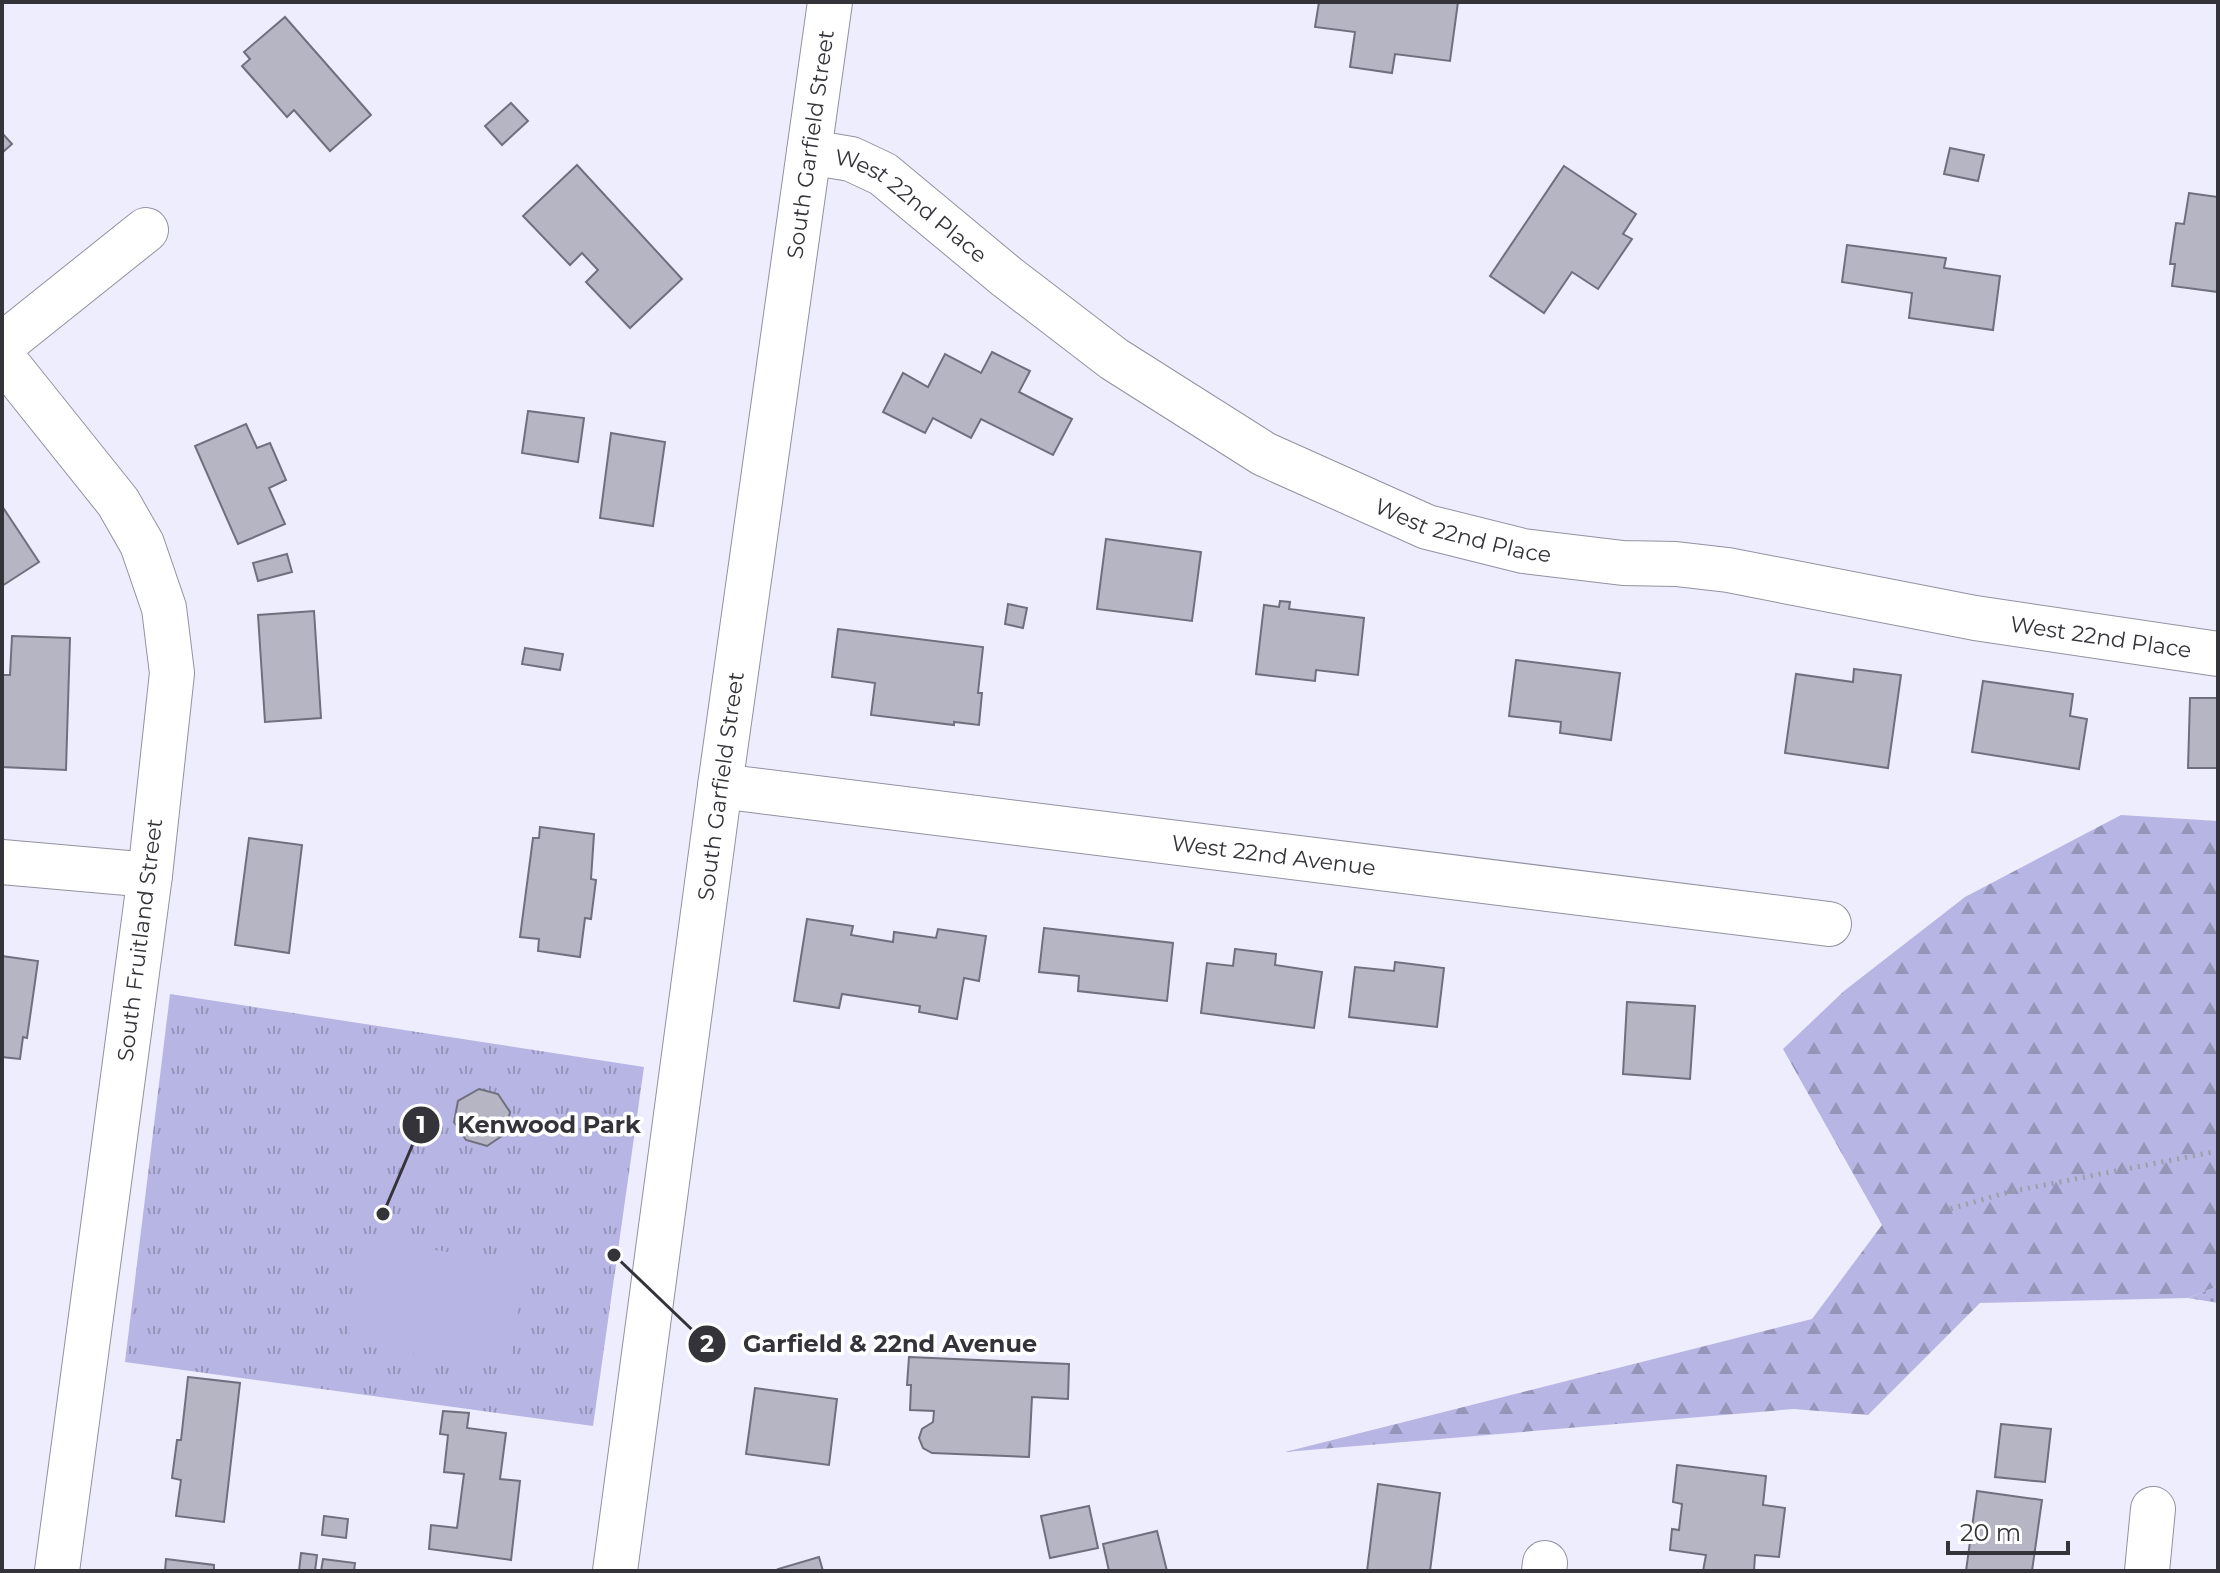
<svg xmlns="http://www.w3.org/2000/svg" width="2220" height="1573" font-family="Montserrat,sans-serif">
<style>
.grass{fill:url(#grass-dots)}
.forest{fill:url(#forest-firs)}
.park{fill:url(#park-tufts)}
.pitch{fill:#b7b5e3}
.building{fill:#b5b5c4;stroke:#706f7d;stroke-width:2}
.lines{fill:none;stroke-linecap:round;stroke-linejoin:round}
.minor-casing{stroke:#9291a0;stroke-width:46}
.path{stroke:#9d9da9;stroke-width:5;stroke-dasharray:2 6;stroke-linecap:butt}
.minor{stroke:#fff;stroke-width:44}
.labels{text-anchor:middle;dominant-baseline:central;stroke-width:7;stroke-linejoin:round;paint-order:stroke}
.street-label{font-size:22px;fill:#333339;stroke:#fff}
.leader{fill:none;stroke:#333339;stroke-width:3}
.callout-dot{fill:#333339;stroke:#fff;stroke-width:3}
.mark-label{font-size:24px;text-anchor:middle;font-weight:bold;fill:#fff}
.callout-label{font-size:24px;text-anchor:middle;font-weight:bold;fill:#333339;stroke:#fff;stroke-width:7;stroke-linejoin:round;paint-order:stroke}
</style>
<defs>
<pattern id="grass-dots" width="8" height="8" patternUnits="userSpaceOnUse" patternTransform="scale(2)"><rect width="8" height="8" fill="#b7b5e3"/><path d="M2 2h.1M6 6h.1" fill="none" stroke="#9594b9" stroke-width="1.8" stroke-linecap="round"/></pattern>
<pattern id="forest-firs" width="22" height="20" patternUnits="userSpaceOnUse" patternTransform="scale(2)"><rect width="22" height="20" fill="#b7b5e3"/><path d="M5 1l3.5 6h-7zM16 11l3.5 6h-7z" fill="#9594b9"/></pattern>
<pattern id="park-tufts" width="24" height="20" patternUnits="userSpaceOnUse" patternTransform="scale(2)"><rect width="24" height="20" fill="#b7b5e3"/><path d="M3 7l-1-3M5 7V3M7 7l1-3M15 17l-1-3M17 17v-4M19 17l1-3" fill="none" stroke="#9594b9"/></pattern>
</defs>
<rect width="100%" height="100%" fill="#ededfd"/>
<polygon class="grass" points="2218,1286 2218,1303 2188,1298"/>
<polygon class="forest" points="2121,815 2218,821 2218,1286 2188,1298 1980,1303 1868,1415 1794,1409 1285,1452 1812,1319 1882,1225 1783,1049 1844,991 1965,897"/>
<polygon class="park" points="170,994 644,1067 593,1426 125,1362"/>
<polygon class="pitch" points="363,1240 525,1263 510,1368 348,1344"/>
<g class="building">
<polygon points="1319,2 1458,2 1450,61 1395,54 1392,73 1350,67 1355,32 1315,27"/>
<polygon points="285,17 371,115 330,151 294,110 287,117 242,66 250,59 244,52"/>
<polygon points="511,103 528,121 502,145 485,126"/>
<polygon points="2,133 12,144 2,153"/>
<polygon points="1950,148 1984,155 1978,181 1944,174"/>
<polygon points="577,165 682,279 630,328 586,282 598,270 582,253 570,265 523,216"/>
<polygon points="1564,166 1636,214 1623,234 1632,239 1598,289 1572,272 1544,313 1490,276"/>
<polygon points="2189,193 2218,197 2218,292 2172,286 2175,264 2170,264 2176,223 2184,224"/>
<polygon points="1847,245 1946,258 1944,268 2000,276 1993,330 1909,318 1912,293 1842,282"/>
<polygon points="992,352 1030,371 1019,392 1072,419 1053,455 981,419 971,438 933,418 925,433 883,412 903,373 928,387 945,354 981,373"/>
<polygon points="528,411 584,418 578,462 522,453"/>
<polygon points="246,424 257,448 270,443 286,480 269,488 285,524 238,544 195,446"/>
<polygon points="611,433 665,442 653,526 600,518"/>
<polygon points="2,506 39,562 2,586"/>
<polygon points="1106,539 1201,552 1192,621 1097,609"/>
<polygon points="287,554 292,572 258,581 253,563"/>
<polygon points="1280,601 1290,602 1289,609 1364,618 1358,675 1316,670 1315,681 1256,674 1264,605 1279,607"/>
<polygon points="1008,604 1027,608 1023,628 1005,624"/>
<polygon points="314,611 321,718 265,722 258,615"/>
<polygon points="838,629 983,647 978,693 982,693 979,725 954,722 954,725 871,715 875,683 832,677"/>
<polygon points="12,636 70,638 66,770 2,767 2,675 10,675"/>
<polygon points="525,648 563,654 560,670 522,664"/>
<polygon points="1516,660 1620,673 1611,740 1560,733 1561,722 1509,716"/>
<polygon points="1854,669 1901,675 1888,768 1785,753 1796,674 1853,682"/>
<polygon points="1983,681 2073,694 2070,716 2087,719 2079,769 1972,752"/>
<polygon points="2190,698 2218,698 2218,768 2188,768"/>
<polygon points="540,827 594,834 591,879 596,880 591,919 585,918 580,957 538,951 539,939 520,937 533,838 539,838"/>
<polygon points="249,838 302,845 289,953 235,945"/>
<polygon points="807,919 853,926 851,935 893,942 894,932 936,938 938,929 986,936 979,981 964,978 957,1019 919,1012 920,1006 842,994 839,1008 794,1001"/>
<polygon points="1044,928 1173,943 1167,1001 1078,991 1079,976 1039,972"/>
<polygon points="1235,949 1276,954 1275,965 1322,972 1314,1028 1201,1013 1207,963 1233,966"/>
<polygon points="2,956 38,961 27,1038 23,1037 20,1059 2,1057"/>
<polygon points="1395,962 1444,968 1437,1027 1349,1017 1355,967 1394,971"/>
<polygon points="1627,1002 1695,1006 1690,1079 1623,1074"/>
<polygon points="479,1089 498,1094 510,1112 505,1134 487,1146 466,1140 454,1122 458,1101"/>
<polygon points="909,1357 1069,1364 1068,1399 1032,1397 1029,1457 932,1453 923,1448 919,1438 922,1429 933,1422 934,1411 910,1410 911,1385 907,1385"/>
<polygon points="188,1377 240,1383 224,1522 176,1516 181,1480 172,1478 177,1440 181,1440"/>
<polygon points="755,1388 837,1399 829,1465 746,1454"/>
<polygon points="443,1411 469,1413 467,1428 506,1433 500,1479 520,1481 511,1560 429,1549 431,1525 457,1528 464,1474 444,1472 448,1435 440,1434"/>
<polygon points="2001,1424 2051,1429 2045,1482 1995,1477"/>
<polygon points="1677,1465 1766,1476 1763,1505 1785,1508 1779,1557 1755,1555 1754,1571 1703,1571 1706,1555 1670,1550 1672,1529 1679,1530 1682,1504 1673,1502"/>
<polygon points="1378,1484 1440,1493 1430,1571 1367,1571"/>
<polygon points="1977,1491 2042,1500 2032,1571 1966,1571"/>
<polygon points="1089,1506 1098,1548 1050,1558 1041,1516"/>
<polygon points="324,1516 348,1519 346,1538 322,1535"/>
<polygon points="1157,1531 1167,1571 1109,1571 1103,1544"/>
<polygon points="301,1553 317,1555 315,1571 299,1571"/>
<polygon points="819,1557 823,1571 779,1571 778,1569"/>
<polygon points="166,1559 214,1565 214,1571 165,1571"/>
<polygon points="323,1559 355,1563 354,1571 321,1571"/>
</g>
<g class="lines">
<g class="minor-casing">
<g id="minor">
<path id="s1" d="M 809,152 L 851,159 L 883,174 L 1007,277 L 1114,359 L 1264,454 L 1427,527 L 1523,551 L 1623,563 L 1676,564 L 1728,570 L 1975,618 L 2218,654"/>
<polyline points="2,345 146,230"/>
<polyline points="2,357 118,502 142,544 164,608 172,673 150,875 57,1571"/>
<path id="s2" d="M 720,786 L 1829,924"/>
<polyline points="2,862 150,875"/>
<path id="s3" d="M 615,1571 L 720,786 L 830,2"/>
<polyline points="1544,1571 1545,1563"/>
<polyline points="2147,1571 2153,1509"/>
</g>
</g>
<polyline class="path" points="1943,1211 2009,1192 2218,1151"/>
<use href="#minor" class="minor"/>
</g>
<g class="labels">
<g class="street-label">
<text stroke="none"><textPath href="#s3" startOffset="1440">South Garfield Street</textPath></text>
<text stroke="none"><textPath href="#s1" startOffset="118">West 22nd Place</textPath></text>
<text stroke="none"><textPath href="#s1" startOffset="766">West 22nd Place</textPath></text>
<text stroke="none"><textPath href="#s1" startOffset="1414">West 22nd Place</textPath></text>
<text stroke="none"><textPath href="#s3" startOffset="792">South Garfield Street</textPath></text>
<text stroke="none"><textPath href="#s2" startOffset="558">West 22nd Avenue</textPath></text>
<text transform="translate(140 940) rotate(-83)">South Fruitland Street</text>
</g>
</g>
<path class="leader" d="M383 1214L421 1125M614 1255L707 1344"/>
<g class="callout-dot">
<circle cx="383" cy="1214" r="8"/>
<circle cx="614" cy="1255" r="8"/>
<circle cx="421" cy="1125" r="20"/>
<circle cx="707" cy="1344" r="20"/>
</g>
<g class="mark-label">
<text x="421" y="1133">1</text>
<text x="707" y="1352">2</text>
</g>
<g class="callout-label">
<text x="549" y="1133">Kenwood Park</text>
<text x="890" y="1352">Garfield &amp; 22nd Avenue</text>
</g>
<rect width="2220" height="1573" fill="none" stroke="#333339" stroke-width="8"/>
<path d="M1948 1541v12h120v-12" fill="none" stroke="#333339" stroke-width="4"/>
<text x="1960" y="1541" font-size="24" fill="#333339" stroke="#ffffff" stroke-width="6" paint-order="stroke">20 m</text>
</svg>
